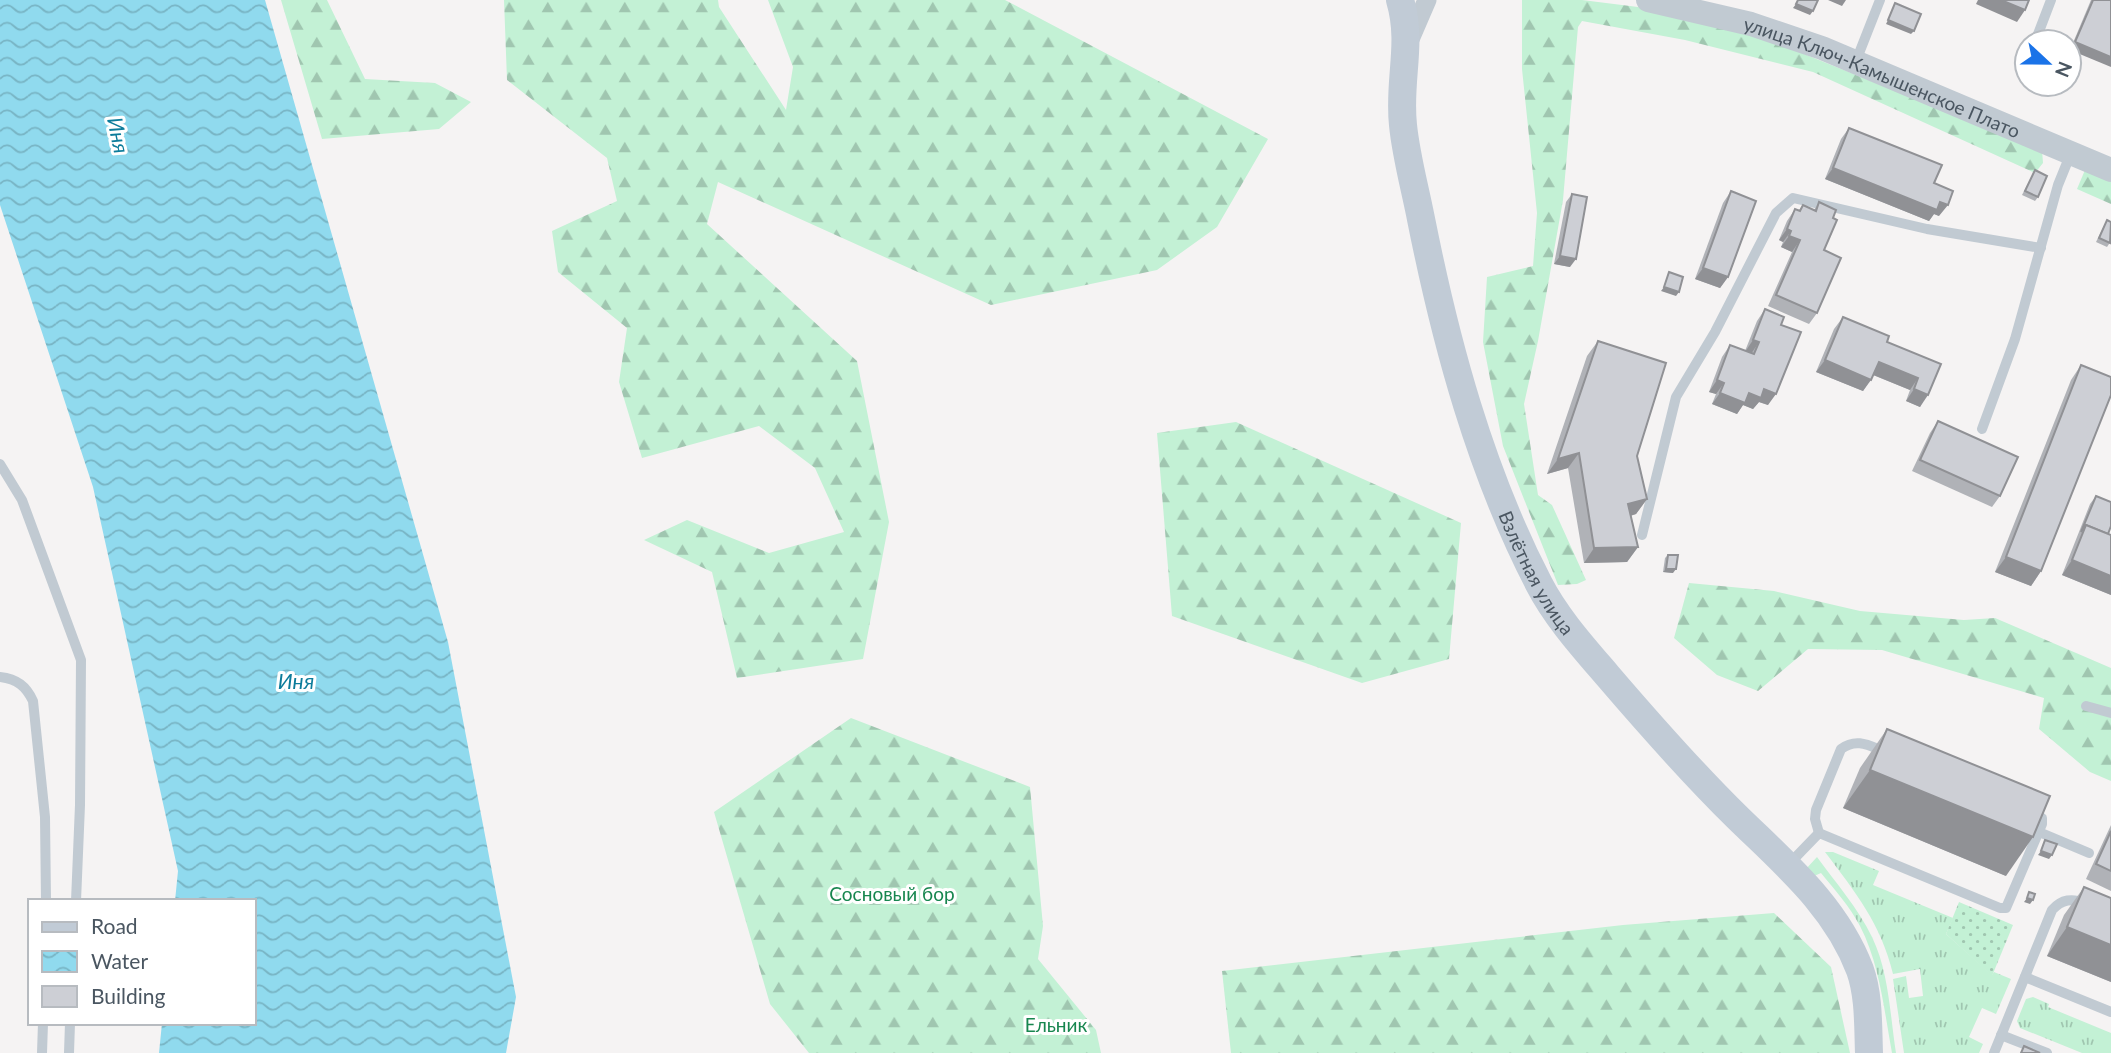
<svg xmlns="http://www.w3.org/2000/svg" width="2111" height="1053" font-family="Lato,sans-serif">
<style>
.grass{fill:url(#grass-tufts)}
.forest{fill:url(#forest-firs)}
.park{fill:url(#park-dots)}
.water{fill:url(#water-waves)}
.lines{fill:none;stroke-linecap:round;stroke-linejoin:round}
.service{stroke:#c1cad2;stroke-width:10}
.minor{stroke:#c1cad2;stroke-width:19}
.tertiary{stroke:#c1cad2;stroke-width:24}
.secondary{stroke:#c1cbd6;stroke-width:28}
.wall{fill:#b0b2b7}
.shaded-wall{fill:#909195}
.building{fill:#cdcfd5;stroke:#909195;stroke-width:2}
.labels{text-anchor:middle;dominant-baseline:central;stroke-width:6;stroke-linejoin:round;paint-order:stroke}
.street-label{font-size:19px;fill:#4a5661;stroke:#fff}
.park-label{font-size:19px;fill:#17864f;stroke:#fff}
.water-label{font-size:21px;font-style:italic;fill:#0c7c9b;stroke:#fff}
</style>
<defs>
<pattern id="grass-tufts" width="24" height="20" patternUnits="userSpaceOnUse" patternTransform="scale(1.75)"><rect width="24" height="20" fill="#c3f1d5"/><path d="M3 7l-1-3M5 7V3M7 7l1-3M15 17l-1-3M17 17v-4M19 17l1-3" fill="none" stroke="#a0c6b0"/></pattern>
<pattern id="forest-firs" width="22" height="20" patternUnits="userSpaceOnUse" patternTransform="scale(1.75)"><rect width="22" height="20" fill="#c3f1d5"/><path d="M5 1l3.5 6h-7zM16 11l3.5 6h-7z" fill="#a0c6b0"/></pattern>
<pattern id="park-dots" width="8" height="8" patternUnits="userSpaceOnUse" patternTransform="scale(1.75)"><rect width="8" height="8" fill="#c3f1d5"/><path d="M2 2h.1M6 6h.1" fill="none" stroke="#a0c6b0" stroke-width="1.8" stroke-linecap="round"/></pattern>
<pattern id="water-waves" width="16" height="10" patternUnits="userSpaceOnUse" patternTransform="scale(1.75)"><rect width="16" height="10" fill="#90daee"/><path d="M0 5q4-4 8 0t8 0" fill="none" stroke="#78b4c4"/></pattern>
</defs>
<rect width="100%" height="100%" fill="#f5f3f3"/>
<g class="grass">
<path d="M 1825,852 L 1833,852 L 1879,871 L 1873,885 L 1953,918 L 1946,934 L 1992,975 L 1994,972 L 2011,979 L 1996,1014 L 1982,1008 L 1969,1037 L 1983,1044 L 1979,1053 L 1904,1053 L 1893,979 L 1906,976 L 1909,998 L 1923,996 L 1920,969 L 1893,974 C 1881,924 1856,893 1825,852 Z"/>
<path d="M 1817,857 C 1836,883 1858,908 1872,937 C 1889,972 1890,1015 1896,1053 L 1892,1053 C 1884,1010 1880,965 1860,926 C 1850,907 1835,890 1821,873 L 1805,880 L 1805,870 Z"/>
<polygon points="2033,997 2049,1004 2048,1007 2111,1033 2111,1053 2082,1053 2020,1028 2017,1021 2026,999"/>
</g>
<g class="forest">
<polygon points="281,0 327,0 365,79 435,83 471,102 439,129 322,139"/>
<polygon points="504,0 718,0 719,7 786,110 793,67 768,0 1005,0 1268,139 1217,227 1157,270 991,305 718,182 707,224 857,361 889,522 863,659 737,678 712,572 644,540 687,520 769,553 844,532 815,468 759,426 642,458 619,382 627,328 558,272 552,231 617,201 607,158 507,80"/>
<polygon points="1522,0 1582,0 1662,10 1752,33 2042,150 2043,163 2035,173 1813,72 1685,40 1582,21 1578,27 1563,200 1538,341 1524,404 1538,495 1552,505 1586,580 1577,584 1558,585 1503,446 1483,342 1487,277 1533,266 1537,213 1522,69"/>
<polygon points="2085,170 2111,181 2111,204 2077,189"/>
<polygon points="1236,422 1461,523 1449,659 1362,683 1172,616 1157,433"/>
<polygon points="1689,583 1774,591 1860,611 1964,620 1995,618 2111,668 2111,781 2090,772 2039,729 2044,698 1882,650 1808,649 1758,691 1717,675 1674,638"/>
<polygon points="851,718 1030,787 1043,926 1038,959 1096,1030 1101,1053 809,1053 770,1004 714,812"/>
<polygon points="1774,913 1831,967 1850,1053 1231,1053 1222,971 1623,925"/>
</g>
<polygon class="park" points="1959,902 2013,925 1992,976 1946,934"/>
<polygon class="water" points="0,0 265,0 448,642 516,997 506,1053 159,1053 162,1023 254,1023 254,901 175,901 178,871 93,487 0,205"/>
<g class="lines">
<g class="service">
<polyline points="2035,42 2051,0"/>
<polyline points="1856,61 1880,0"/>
<polyline points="2026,65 2027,61"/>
<polyline points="1982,429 2015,339 2058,185 2071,153"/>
<polyline points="0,464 22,500 81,660 80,805 76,901"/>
<polyline points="1642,535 1676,397 1715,332 1776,213 1793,198 1927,229 2041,248"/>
<path d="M 0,677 C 17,679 26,686 33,701 L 45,817 L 46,901"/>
<polyline points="2086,706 2111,713"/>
<polyline points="2039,832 2089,853"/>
<path d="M 1819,833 L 1815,819 L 1816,810 L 1841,749 C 1856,738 1868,745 1883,751"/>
<polyline points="1789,864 1819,833 2000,908 2006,908 2042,824 2042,818 2030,812"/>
<polyline points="2025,977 2111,1012"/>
<polyline points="2001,1035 2047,1053"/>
<polyline points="42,1053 43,1023"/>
<polyline points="69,1053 70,1023"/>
<path d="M 1994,1053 L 2052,910 C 2062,899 2072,898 2085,903"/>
</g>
<polyline class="minor" points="1408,44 1427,0"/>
<path class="tertiary" id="s1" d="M 1648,0 L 1751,24 L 1822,48 L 2111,170"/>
<path class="secondary" id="s2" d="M 1400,0 C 1413,44 1398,80 1403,125 C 1406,156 1415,188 1421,219 C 1446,344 1480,470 1539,584 C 1556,617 1583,647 1607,675 C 1649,724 1691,772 1737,817 C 1784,863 1836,906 1860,970 C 1869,995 1868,1026 1869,1053"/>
</g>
<g class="wall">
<polygon points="2091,0 2111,0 2070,50"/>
<polygon points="1849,128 1934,183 1939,216 1934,214 1929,221 1825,179 1841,139"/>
<polygon points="2035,170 2038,197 2035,201 2022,195"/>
<polygon points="1731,191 1728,277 1720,288 1695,279 1723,203"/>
<polygon points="1572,194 1570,267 1554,264 1566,202"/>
<polygon points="1819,202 1833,218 1824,250 1817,313 1809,324 1768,306 1792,252 1781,247 1783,242 1779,240 1787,221 1795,209 1799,210 1803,205 1814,210"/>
<polygon points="2107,220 2111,241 2107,247 2096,242"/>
<polygon points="1765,309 1781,325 1768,405 1759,402 1753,409 1743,405 1737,414 1712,404 1716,394 1709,392 1722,357 1730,345 1745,351 1757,321"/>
<polygon points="1843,317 1887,342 1941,364 1920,407 1906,401 1910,390 1873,375 1863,391 1816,372 1834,329"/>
<polygon points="1598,341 1637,456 1647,499 1636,514 1630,516 1638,547 1627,562 1584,563 1568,468 1547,474 1587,356"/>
<polygon points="2081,365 2041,571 2031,586 1995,572 2071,380"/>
<polygon points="1938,421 2000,496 1992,507 1912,471 1930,433"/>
<polygon points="2096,496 2108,534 2111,535 2111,595 2062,575 2090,504"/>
<polygon points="1668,555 1673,573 1663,572 1665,558"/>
<polygon points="1887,729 2006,876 1843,808 1860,768"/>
<polygon points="2111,825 2111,891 2086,879"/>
<polygon points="2084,887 2111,898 2111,982 2047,956 2064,915"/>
</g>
<g class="shaded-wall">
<polygon points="1828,0 1846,0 1842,6"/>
<polygon points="1978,0 2001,0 2025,10 2017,22 1976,4"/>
<polygon points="1796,4 1813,11 1810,15 1793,8"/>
<polygon points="1888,20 1914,31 1911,34 1886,24"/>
<polygon points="2075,42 2111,57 2111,67 2070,50"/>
<polygon points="1833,168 1940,202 1948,205 1939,216 1934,214 1929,221 1825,179"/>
<polygon points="1787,229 1791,231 1783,242 1779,240"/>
<polygon points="1789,236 1800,240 1792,252 1781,247"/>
<polygon points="1560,256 1576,259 1570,267 1554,264"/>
<polygon points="1703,268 1728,277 1720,288 1695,279"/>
<polygon points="1664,287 1679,292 1676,296 1661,291"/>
<polygon points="1753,340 1759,342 1751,354 1745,352"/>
<polygon points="1825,360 1871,380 1863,391 1816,372"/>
<polygon points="1879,362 1918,378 1910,390 1871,374"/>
<polygon points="1717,380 1724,383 1716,394 1709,392"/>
<polygon points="1764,389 1776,394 1768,405 1759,402 1753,409 1743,405 1737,414 1712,404 1720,393 1749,393"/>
<polygon points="1914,389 1928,395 1920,407 1906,401"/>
<polygon points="1579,453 1568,468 1547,474 1558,459"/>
<polygon points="1647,499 1636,514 1617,520 1628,504"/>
<polygon points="1638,547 1627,562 1584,563 1594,548"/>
<polygon points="2006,557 2041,571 2031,586 1995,572"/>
<polygon points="2072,560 2111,576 2111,595 2062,575"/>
<polygon points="1666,569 1676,569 1673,573 1663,572"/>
<polygon points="1870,770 2033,837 2006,876 1843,808"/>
<polygon points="2041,851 2052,855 2049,859 2038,855"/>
<polygon points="2027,898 2033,900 2030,904 2024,902"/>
<polygon points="2067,927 2111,945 2111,982 2047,956"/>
</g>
<g class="building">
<polygon points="1798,0 1818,0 1813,11 1796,4"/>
<polygon points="2001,0 2029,0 2025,10"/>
<polygon points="2093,0 2111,0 2111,57 2075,42"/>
<polygon points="1895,3 1921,14 1914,31 1888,20"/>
<polygon points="1849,128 1942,165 1934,183 1953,191 1948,205 1940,202 1937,210 1833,168"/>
<polygon points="2035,170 2047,176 2038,197 2025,191"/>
<polygon points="1731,191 1756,201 1728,277 1703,268"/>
<polygon points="1572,194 1587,197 1576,259 1560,256"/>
<polygon points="1819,202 1836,210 1833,218 1837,220 1824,250 1841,258 1817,313 1776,295 1800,240 1789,236 1791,231 1787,229 1795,209 1800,211 1803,205 1816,211"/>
<polygon points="2107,220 2111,222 2110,243 2099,238"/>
<polygon points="1669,272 1683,277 1679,292 1664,287"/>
<polygon points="1765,309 1784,317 1781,325 1801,332 1776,394 1764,389 1761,398 1749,393 1745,403 1720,393 1724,383 1717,380 1730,345 1754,354 1759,342 1753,340"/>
<polygon points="1843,317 1889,336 1887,342 1941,364 1928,395 1914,389 1918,378 1879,362 1871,380 1825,360"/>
<polygon points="1598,341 1666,363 1637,456 1647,499 1628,504 1638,547 1594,548 1579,453 1558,459"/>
<polygon points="2081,365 2111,377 2111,395 2041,571 2006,557"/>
<polygon points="1938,421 2018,457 2000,496 1920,460"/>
<polygon points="2096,496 2111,502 2111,526 2108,534 2086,525 2081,532"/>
<polygon points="2086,525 2111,535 2111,576 2072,560"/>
<polygon points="1668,555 1678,555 1676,569 1666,569"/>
<polygon points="1887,729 2050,796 2033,837 1870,770"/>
<polygon points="2111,831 2111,871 2096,864"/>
<polygon points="2045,840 2057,844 2052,855 2041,851"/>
<polygon points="2084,887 2111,898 2111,945 2067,927"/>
<polygon points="2029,892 2035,894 2033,900 2027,898"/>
<polygon points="2024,1046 2040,1053 2021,1053"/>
</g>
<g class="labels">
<g class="street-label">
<text stroke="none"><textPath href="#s1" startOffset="247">улица Ключ-Камышенское Плато</textPath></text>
<text stroke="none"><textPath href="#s2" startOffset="595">Взлётная улица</textPath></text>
</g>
<g class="park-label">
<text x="892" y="893">Сосновый бор</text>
<text x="1056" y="1024">Ельник</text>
</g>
<g class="water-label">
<text transform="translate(119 135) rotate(78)">Иня</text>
<text x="296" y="680">Иня</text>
</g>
</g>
<rect x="28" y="899" width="228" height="126" fill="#ffffff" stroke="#b7bbc0" stroke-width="2"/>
<rect x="42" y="922" width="35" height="10" fill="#c1cbd6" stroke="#b7bbc0" stroke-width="2"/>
<text x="91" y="934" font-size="21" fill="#4a5661">Road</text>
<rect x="42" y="951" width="35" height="21" fill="url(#water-waves)" stroke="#b7bbc0" stroke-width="2"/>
<text x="91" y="969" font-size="21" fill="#4a5661">Water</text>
<rect x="42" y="986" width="35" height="21" fill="#cdcfd5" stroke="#b7bbc0" stroke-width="2"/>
<text x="91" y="1004" font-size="21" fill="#4a5661">Building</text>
<g transform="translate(2048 63) rotate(112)"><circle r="33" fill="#ffffff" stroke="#b7bbc0" stroke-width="2"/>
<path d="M0-5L12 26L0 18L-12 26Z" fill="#1a73e8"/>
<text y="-10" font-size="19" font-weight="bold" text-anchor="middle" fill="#4a5661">N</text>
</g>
</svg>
